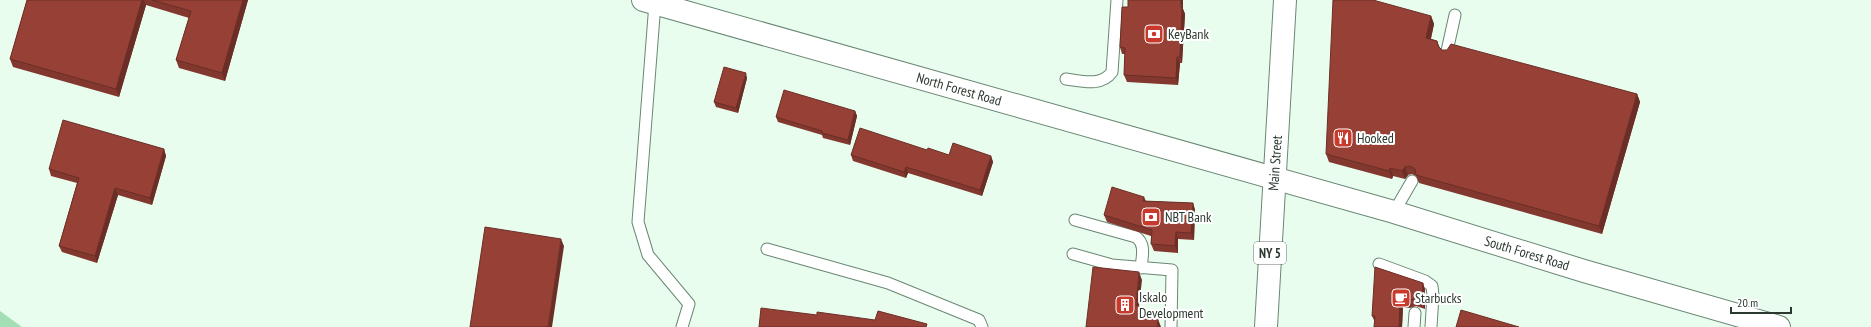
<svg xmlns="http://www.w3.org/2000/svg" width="1871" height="327" font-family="'PT Sans Narrow',sans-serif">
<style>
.green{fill:#a3deb5}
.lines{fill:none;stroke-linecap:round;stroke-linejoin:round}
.lane-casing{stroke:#698772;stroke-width:13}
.secondary-casing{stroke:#698772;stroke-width:24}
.primary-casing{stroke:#698772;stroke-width:24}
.lane{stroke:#fff;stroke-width:11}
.secondary{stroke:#fff;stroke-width:22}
.primary{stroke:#fff;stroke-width:22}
.wall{fill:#82382e}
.shaded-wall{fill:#6a2e26}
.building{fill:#974136;stroke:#6a2e26}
.labels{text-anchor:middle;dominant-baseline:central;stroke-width:4;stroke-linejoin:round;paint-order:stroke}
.shield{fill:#fff;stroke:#6b746e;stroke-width:1}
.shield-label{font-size:13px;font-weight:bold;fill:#2c3930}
.poi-label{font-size:14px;fill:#2c3930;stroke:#fff;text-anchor:start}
.street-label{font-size:14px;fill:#2c3930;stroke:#fff}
</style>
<rect width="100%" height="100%" fill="#e9fdef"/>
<polygon class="green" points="0,311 22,327 0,327"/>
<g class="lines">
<g class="lane-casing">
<g id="lane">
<polyline points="655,3 638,222 648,255 689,304 682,327"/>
<polyline points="1447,51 1455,15"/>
<path d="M 1066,79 C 1082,81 1101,87 1112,72 L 1117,0"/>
<polyline points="1394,212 1412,181"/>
<path d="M 1075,220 L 1136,237 C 1146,244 1142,257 1141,268"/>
<polyline points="767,249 888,283 979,320 982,327"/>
<polyline points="1073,254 1112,265 1172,270 1171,327"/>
<polyline points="1379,264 1425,281 1432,286 1433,295 1431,327"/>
<polyline points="1414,327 1415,313"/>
</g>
</g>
<g class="secondary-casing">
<polyline id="secondary" points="643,0 1394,212 1584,271 1779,327"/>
</g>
<g class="primary-casing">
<polyline id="primary" points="1266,327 1285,0"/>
</g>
<use href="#lane" class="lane"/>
<use href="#secondary" class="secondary"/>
<use href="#primary" class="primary"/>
</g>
<g class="wall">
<polygon points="27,0 248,0 225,81 179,68 176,60 189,18 146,5 119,97 13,67 10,59"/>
<polygon points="1183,9 1185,14 1182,63 1180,63 1178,85 1127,82 1124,75 1125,54 1122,54 1120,47"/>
<polygon points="1431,16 1434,24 1431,39 1437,41 1440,48 1442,50 1637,94 1640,102 1602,234 1419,183 1416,176 1412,174 1408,175 1405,179 1393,176 1392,179 1329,162 1326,154"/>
<polygon points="747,78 738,113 716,107 714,102"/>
<polygon points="855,111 857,116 850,145 823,138 822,135 778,122 776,117"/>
<polygon points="164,149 166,156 152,205 118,195 97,263 62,252 59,246 77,183 51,176 49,169"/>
<polygon points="927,150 949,155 991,156 993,162 982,196 908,173 906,178 853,161 851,155"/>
<polygon points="1144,197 1146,201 1193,203 1195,210 1194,240 1178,239 1178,253 1154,251 1151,244 1151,236 1107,222 1104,215"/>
<polygon points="1423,283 1425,290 1425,309 1416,306 1410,308 1403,307 1402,327 1374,327 1375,322 1372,316"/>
</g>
<g class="shaded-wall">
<polygon points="142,0 144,0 146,5 119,97 116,89"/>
<polygon points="243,0 248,0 225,81 222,73"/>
<polygon points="1181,0 1183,0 1183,9 1185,14 1182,63 1180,57"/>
<polygon points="1431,16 1434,24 1429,46 1426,38"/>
<polygon points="1177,57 1180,63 1178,85 1176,78"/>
<polygon points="746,73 747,78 738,113 736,108"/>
<polygon points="1637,94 1640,102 1602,234 1599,226"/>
<polygon points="855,111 857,116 850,145 848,140"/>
<polygon points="164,149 166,156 152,205 150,198"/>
<polygon points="991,156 993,162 982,196 980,190"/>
<polygon points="906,167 908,173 906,178 904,172"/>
<polygon points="1405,167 1408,175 1405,179 1402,171"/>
<polygon points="1390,168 1393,176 1392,179 1389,171"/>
<polygon points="115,188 118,195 97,263 95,256"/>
<polygon points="1193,203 1195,210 1194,240 1191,233"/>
<polygon points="1176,232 1178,239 1178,253 1175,246"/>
<polygon points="561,239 564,246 552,327 548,327"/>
<polygon points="1139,272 1142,280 1139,306 1142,314 1140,325 1138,317 1136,305"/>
<polygon points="1423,283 1425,290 1425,309 1422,302"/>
<polygon points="1400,300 1403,307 1402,327 1399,327"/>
<polygon points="1158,319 1161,327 1157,327"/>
</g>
<g class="building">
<polygon points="27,0 142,0 116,89 10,59"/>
<polygon points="152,0 243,0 222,73 176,60 191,11"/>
<polygon points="1128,0 1181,0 1180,7 1182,7 1180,57 1177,57 1176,78 1124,75 1125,48 1120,47 1122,7 1128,7"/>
<polygon points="1333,0 1373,0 1431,16 1426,38 1437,41 1438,46 1442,50 1447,50 1451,44 1637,94 1599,226 1416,175 1415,169 1410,166 1405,167 1402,171 1390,168 1389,171 1326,154"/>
<polygon points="724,67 746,73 736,108 714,102"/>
<polygon points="784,90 855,111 848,140 822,133 822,131 776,117"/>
<polygon points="63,120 164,149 150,198 115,188 95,256 59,246 79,178 49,169"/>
<polygon points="860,128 927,150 928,148 949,155 953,143 991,156 980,190 906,167 904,172 851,155"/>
<polygon points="1112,187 1144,197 1143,201 1193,203 1191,233 1176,232 1175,246 1151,244 1152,230 1104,215"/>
<polygon points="485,227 561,239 548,327 470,327"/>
<polygon points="1093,267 1139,272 1136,305 1139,306 1138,317 1158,319 1157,327 1086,327"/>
<polygon points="1375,267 1423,283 1422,302 1413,299 1408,301 1400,300 1399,327 1374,327 1375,316 1372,316"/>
<polygon points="761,308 817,315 817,312 875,320 878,311 927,324 926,327 759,327"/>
<polygon points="1461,310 1519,327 1456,327"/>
</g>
<defs>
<g id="bank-square" transform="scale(1)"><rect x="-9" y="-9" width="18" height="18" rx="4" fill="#c73a2c" stroke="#fff"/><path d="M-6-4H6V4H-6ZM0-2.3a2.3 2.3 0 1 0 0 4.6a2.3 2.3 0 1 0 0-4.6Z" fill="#fff"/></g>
<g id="restaurant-square" transform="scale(1)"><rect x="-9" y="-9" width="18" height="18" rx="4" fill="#c73a2c" stroke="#fff"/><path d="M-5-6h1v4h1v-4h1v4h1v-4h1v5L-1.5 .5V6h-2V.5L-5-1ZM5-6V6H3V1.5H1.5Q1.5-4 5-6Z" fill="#fff"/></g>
<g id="cafe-square" transform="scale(1)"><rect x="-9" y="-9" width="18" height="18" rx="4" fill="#c73a2c" stroke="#fff"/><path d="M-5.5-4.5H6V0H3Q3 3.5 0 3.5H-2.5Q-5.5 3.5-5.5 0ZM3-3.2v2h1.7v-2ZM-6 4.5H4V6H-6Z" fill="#fff"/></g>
<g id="building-square" transform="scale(1)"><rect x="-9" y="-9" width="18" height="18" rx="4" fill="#c73a2c" stroke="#fff"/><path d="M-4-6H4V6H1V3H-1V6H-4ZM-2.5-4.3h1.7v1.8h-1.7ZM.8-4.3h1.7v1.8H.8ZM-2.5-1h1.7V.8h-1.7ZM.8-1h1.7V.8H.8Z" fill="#fff"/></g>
</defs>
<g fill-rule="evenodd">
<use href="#bank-square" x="1154" y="34"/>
<use href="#restaurant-square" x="1343" y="138"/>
<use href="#bank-square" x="1151" y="217"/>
<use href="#cafe-square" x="1401" y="298"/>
<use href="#building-square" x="1125" y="305"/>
</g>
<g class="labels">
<rect class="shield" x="1254" y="242" width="32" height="22" rx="3"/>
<g class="shield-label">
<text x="1270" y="253">NY 5</text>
</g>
<g class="poi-label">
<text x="1168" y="34">KeyBank</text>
<text x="1357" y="138">Hooked</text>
<text x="1165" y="217">NBT Bank</text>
<text x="1139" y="297">Iskalo<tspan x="1139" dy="16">Development</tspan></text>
<text x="1415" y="298">Starbucks</text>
</g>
<g class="street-label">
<text transform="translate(959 89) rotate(16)">North Forest Road</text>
<text transform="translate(1275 163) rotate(-86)">Main Street</text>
<text transform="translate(1527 253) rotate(17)">South Forest Road</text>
</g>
</g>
<path d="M1731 307v6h60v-6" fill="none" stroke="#2c3930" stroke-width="2"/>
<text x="1737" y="307" font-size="12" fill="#2c3930" stroke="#ffffff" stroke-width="3" paint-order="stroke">20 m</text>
</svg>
